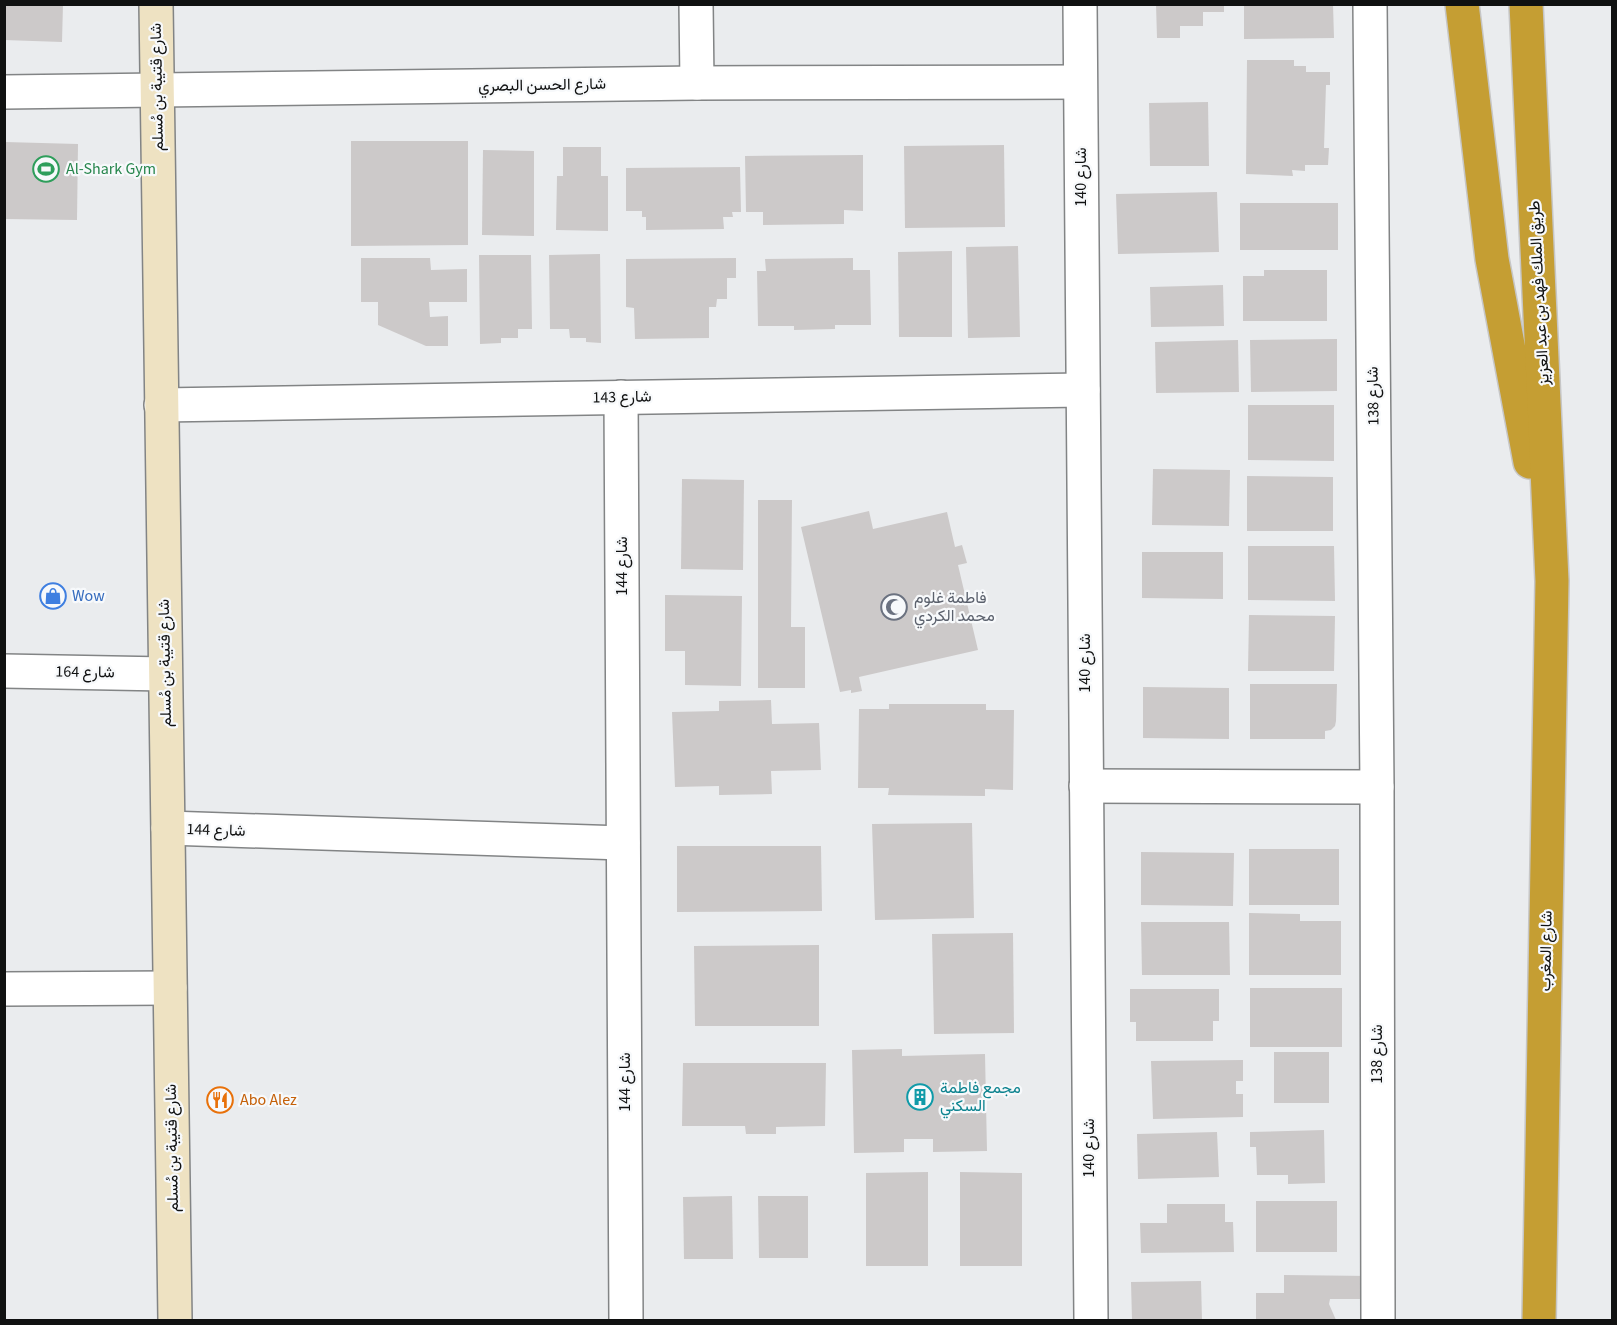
<svg xmlns="http://www.w3.org/2000/svg" width="1617" height="1325" font-family="'Source Sans 3',Vazirmatn,sans-serif">
<style>
.building{fill:#ccc9c9}
.lines{fill:none;stroke-linecap:round;stroke-linejoin:round}
.street-casing{stroke:#828485;stroke-width:36}
.secondary-casing{stroke:#828485;stroke-width:36}
.highway-casing{stroke:#c6c6c6;stroke-width:36}
.street{stroke:#fff;stroke-width:33}
.secondary{stroke:#eee2c2;stroke-width:33}
.highway{stroke:#c59e33;stroke-width:33}
.labels{text-anchor:middle;dominant-baseline:central;stroke-width:4.5;stroke-linejoin:round;paint-order:stroke}
.street-label{font-size:16px;fill:#101111;stroke:#f7f9fb}
.leisure-label{font-size:16px;fill:#27864d;stroke:#f7f9fb;text-anchor:start}
.shop-label{font-size:16px;fill:#366cbe;stroke:#f7f9fb;text-anchor:start}
.worship-label{font-size:16px;fill:#5b616d;stroke:#f7f9fb;text-anchor:start}
.culture-label{font-size:16px;fill:#0d838f;stroke:#f7f9fb;text-anchor:start}
.food-label{font-size:16px;fill:#c56008;stroke:#f7f9fb;text-anchor:start}
</style>
<rect width="100%" height="100%" fill="#eaecee"/>
<g class="building">
<polygon points="4,4 63,4 62,42 4,40"/>
<polygon points="1156,4 1224,4 1224,12 1203,12 1203,26 1180,26 1180,38 1157,38"/>
<polygon points="1244,4 1333,4 1334,38 1244,39"/>
<polygon points="1247,60 1294,60 1294,66 1306,66 1306,72 1330,72 1330,85 1326,85 1324,148 1329,148 1328,165 1305,165 1305,171 1292,170 1293,176 1246,174"/>
<polygon points="1208,102 1209,166 1150,166 1149,103"/>
<polygon points="351,141 468,141 468,245 351,246"/>
<polygon points="5,142 78,144 77,220 5,219"/>
<polygon points="1004,145 1005,227 905,228 904,146"/>
<polygon points="563,147 601,147 601,176 608,176 608,231 556,230 557,176 563,176"/>
<polygon points="483,150 534,151 534,236 482,235"/>
<polygon points="863,155 863,211 844,210 844,224 763,225 763,212 746,212 745,156"/>
<polygon points="740,167 741,212 732,212 733,217 723,217 724,229 646,230 646,217 642,217 642,211 626,211 626,168"/>
<polygon points="1217,192 1219,252 1118,254 1116,194"/>
<rect x="1240" y="203" width="98" height="47"/>
<polygon points="1018,246 1020,337 968,338 966,247"/>
<polygon points="952,251 952,337 899,337 898,252"/>
<polygon points="600,254 601,343 586,342 586,338 570,338 569,329 550,329 549,255"/>
<polygon points="479,255 531,255 532,329 518,329 518,338 501,338 501,343 480,344"/>
<polygon points="361,258 430,258 431,270 467,269 467,302 429,302 430,317 448,316 448,346 426,346 378,325 378,302 361,302"/>
<polygon points="736,258 736,278 727,278 727,299 717,299 716,307 709,307 709,338 635,339 634,308 626,307 626,259"/>
<polygon points="853,258 853,270 870,270 871,325 835,325 835,329 794,330 794,326 758,326 757,271 766,271 765,259"/>
<polygon points="1264,270 1327,270 1327,321 1243,321 1243,276 1264,276"/>
<polygon points="1223,285 1224,326 1151,327 1150,287"/>
<polygon points="1337,339 1337,391 1251,392 1250,340"/>
<polygon points="1238,340 1239,392 1156,393 1155,342"/>
<polygon points="1248,405 1334,405 1334,461 1248,460"/>
<polygon points="1153,469 1230,470 1229,526 1152,525"/>
<polygon points="1247,476 1333,477 1333,531 1247,531"/>
<polygon points="682,479 744,480 743,570 681,569"/>
<polygon points="758,500 792,500 791,627 805,627 805,688 758,688"/>
<polygon points="869,511 873,529 947,512 955,547 962,545 967,563 958,565 978,650 859,677 862,691 851,693 851,690 840,692 801,527"/>
<polygon points="1248,546 1334,546 1335,601 1248,600"/>
<polygon points="1142,552 1223,552 1223,599 1142,598"/>
<polygon points="665,595 742,596 741,686 685,685 685,651 665,651"/>
<polygon points="1249,615 1335,616 1334,671 1248,671"/>
<polygon points="1250,684 1337,684 1336,721 1335,726 1331,730 1325,731 1325,739 1250,739"/>
<polygon points="1143,687 1229,688 1229,739 1143,738"/>
<polygon points="771,700 772,724 819,723 821,770 771,771 772,794 719,795 719,786 675,787 672,712 719,711 719,701"/>
<polygon points="889,704 986,704 986,710 1014,710 1013,790 985,789 985,796 888,795 889,788 858,788 859,709 889,709"/>
<polygon points="972,823 974,918 875,920 872,824"/>
<polygon points="677,846 821,846 822,911 677,912"/>
<rect x="1249" y="849" width="90" height="56"/>
<polygon points="1141,852 1234,853 1233,906 1141,905"/>
<polygon points="1249,913 1300,914 1300,921 1341,921 1341,975 1249,975"/>
<polygon points="1141,922 1229,922 1230,975 1142,975"/>
<polygon points="1013,933 1014,1033 934,1034 932,934"/>
<polygon points="819,945 819,1026 695,1026 694,946"/>
<rect x="1250" y="988" width="92" height="59"/>
<polygon points="1130,989 1219,989 1219,1021 1213,1021 1213,1041 1136,1041 1136,1022 1130,1022"/>
<polygon points="902,1049 902,1056 985,1054 987,1151 933,1152 933,1139 904,1139 904,1152 854,1153 852,1050"/>
<rect x="1274" y="1052" width="55" height="51"/>
<polygon points="1243,1060 1243,1081 1236,1081 1236,1094 1243,1094 1243,1117 1153,1119 1151,1061"/>
<polygon points="683,1063 826,1063 825,1126 776,1127 776,1134 746,1134 745,1126 682,1126"/>
<polygon points="1324,1130 1325,1183 1288,1184 1288,1175 1257,1175 1256,1147 1250,1147 1250,1132"/>
<polygon points="1217,1132 1219,1177 1138,1179 1137,1134"/>
<polygon points="928,1172 928,1266 866,1266 866,1173"/>
<polygon points="960,1172 1022,1173 1022,1266 960,1266"/>
<polygon points="732,1196 733,1259 684,1259 683,1197"/>
<polygon points="758,1196 808,1196 808,1258 759,1258"/>
<rect x="1256" y="1201" width="81" height="51"/>
<polygon points="1167,1204 1225,1204 1225,1222 1233,1222 1234,1252 1141,1253 1140,1223 1167,1223"/>
<polygon points="1284,1275 1371,1276 1371,1299 1330,1299 1329,1304 1336,1320 1263,1320 1263,1319 1256,1319 1256,1293 1284,1293"/>
<polygon points="1201,1281 1202,1320 1132,1320 1131,1282"/>
</g>
<g class="lines">
<g class="street-casing">
<g id="street">
<polyline points="696,4 697,83"/>
<polyline points="1080,4 1091,1320"/>
<polyline points="1370,4 1377,787 1378,1320"/>
<polyline points="4,92 697,83 1080,82"/>
<polyline points="621,397 626,1320"/>
<polyline points="161,405 1083,390"/>
<polyline points="4,671 165,674"/>
<polyline points="1086,786 1377,787"/>
<polyline points="168,828 623,843"/>
<polyline points="4,989 170,988"/>
</g>
</g>
<g class="secondary-casing">
<polyline id="secondary" points="156,4 175,1320"/>
</g>
<g class="highway-casing">
<g id="highway">
<polyline points="1462,4 1492,259 1530,462"/>
<polyline points="1526,4 1552,581 1539,1320"/>
</g>
</g>
<use href="#street" class="street"/>
<use href="#secondary" class="secondary"/>
<use href="#highway" class="highway"/>
</g>
<defs>
<g id="stadium-ring" transform="scale(1.35)"><circle r="9.5" fill="#f7f9fb" stroke="#2e9e5b" stroke-width="1.5"/><path d="M0-5a6.5 5 0 1 0 0 10a6.5 5 0 1 0 0-10ZM-3.5-1.8h7v3.6h-7Z" fill="#2e9e5b"/></g>
<g id="shop-ring" transform="scale(1.35)"><circle r="9.5" fill="#f7f9fb" stroke="#3f7fe0" stroke-width="1.5"/><path d="M-5-2.5h2.3a2.7 3.5 0 0 1 5.4 0H5L5.5 6h-11ZM-1.5-2.5h3a1.5 2.3 0 0 0-3 0Z" fill="#3f7fe0"/></g>
<g id="mosque-ring" transform="scale(1.35)"><circle r="9.5" fill="#f7f9fb" stroke="#6b7280" stroke-width="1.5"/><path d="M3.5-4.9A6 6 0 1 0 3.5 4.9A5 5 0 1 1 3.5-4.9Z" fill="#6b7280"/></g>
<g id="building-ring" transform="scale(1.35)"><circle r="9.5" fill="#f7f9fb" stroke="#0f9aa8" stroke-width="1.5"/><path d="M-4-6H4V6H1V3H-1V6H-4ZM-2.5-4.3h1.7v1.8h-1.7ZM.8-4.3h1.7v1.8H.8ZM-2.5-1h1.7V.8h-1.7ZM.8-1h1.7V.8H.8Z" fill="#0f9aa8"/></g>
<g id="restaurant-ring" transform="scale(1.35)"><circle r="9.5" fill="#f7f9fb" stroke="#e8710a" stroke-width="1.5"/><path d="M-5-6h1v4h1v-4h1v4h1v-4h1v5L-1.5 .5V6h-2V.5L-5-1ZM5-6V6H3V1.5H1.5Q1.5-4 5-6Z" fill="#e8710a"/></g>
</defs>
<g fill-rule="evenodd">
<use href="#stadium-ring" x="46" y="169"/>
<use href="#shop-ring" x="53" y="596"/>
<use href="#mosque-ring" x="894" y="607"/>
<use href="#building-ring" x="920" y="1097"/>
<use href="#restaurant-ring" x="220" y="1100"/>
</g>
<g class="labels">
<g class="street-label">
<text transform="translate(542 85) rotate(-1)">شارع الحسن البصري</text>
<text transform="translate(157 87) rotate(-91)">شارع قتيبة بن مُسلم</text>
<text transform="translate(1081 177) rotate(-90)">شارع 140</text>
<text transform="translate(1539 293) rotate(-93)">طريق الملك فهد بن عبد العزيز</text>
<text transform="translate(1373 396) rotate(-91)">شارع 138</text>
<text transform="translate(622 397) rotate(-1)">شارع 143</text>
<text transform="translate(622 566) rotate(-90)">شارع 144</text>
<text transform="translate(165 663) rotate(-91)">شارع قتيبة بن مُسلم</text>
<text transform="translate(1085 663) rotate(-90)">شارع 140</text>
<text transform="translate(85 672) rotate(1)">شارع 164</text>
<text transform="translate(216 830) rotate(2)">شارع 144</text>
<text transform="translate(1546 951) rotate(-89)">شارع المغرب</text>
<text transform="translate(1377 1054) rotate(-90)">شارع 138</text>
<text transform="translate(625 1082) rotate(-90)">شارع 144</text>
<text transform="translate(172 1148) rotate(-91)">شارع قتيبة بن مُسلم</text>
<text transform="translate(1089 1148) rotate(-90)">شارع 140</text>
</g>
<g class="leisure-label">
<text x="66" y="169">Al-Shark Gym</text>
</g>
<g class="shop-label">
<text x="72" y="596">Wow</text>
</g>
<g class="worship-label">
<text x="914" y="598">فاطمة غلوم<tspan x="914" dy="18">محمد الكردي</tspan></text>
</g>
<g class="culture-label">
<text x="940" y="1088">مجمع فاطمة<tspan x="940" dy="18">السكني</tspan></text>
</g>
<g class="food-label">
<text x="240" y="1100">Abo Alez</text>
</g>
</g>
<rect width="1617" height="1325" fill="none" stroke="#101111" stroke-width="12"/>
</svg>
